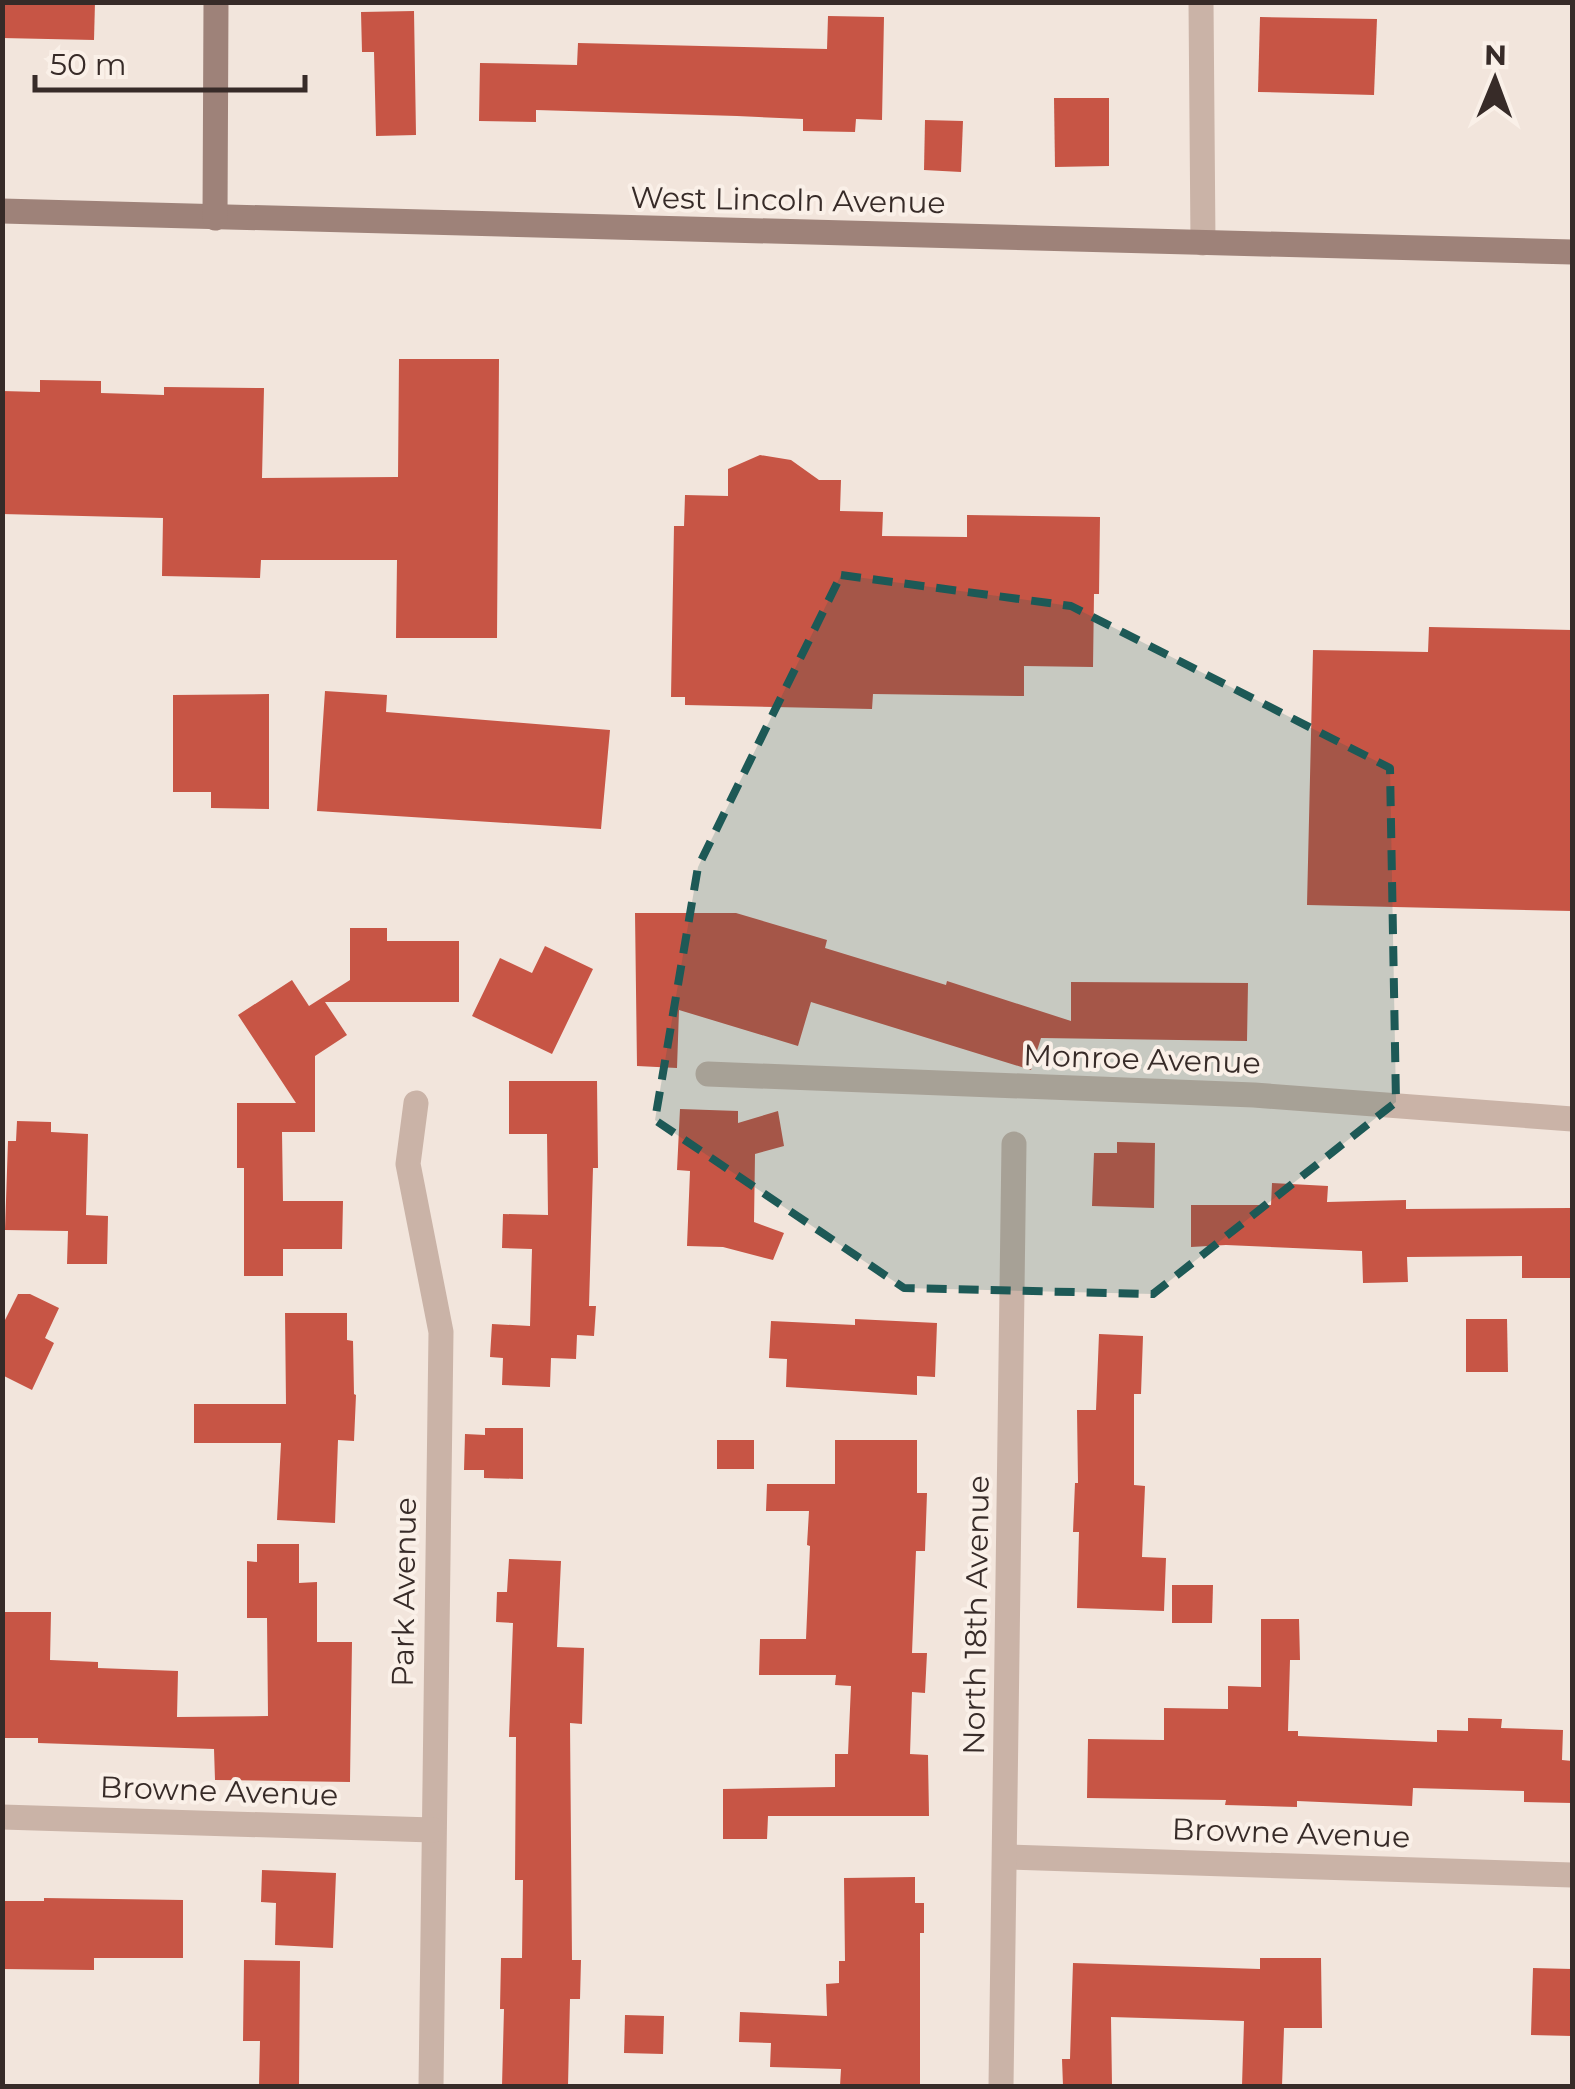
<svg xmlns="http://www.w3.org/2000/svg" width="1575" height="2089" font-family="Montserrat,sans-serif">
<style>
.building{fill:#c75545}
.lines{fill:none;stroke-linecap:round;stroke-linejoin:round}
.street{stroke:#cab3a7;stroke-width:25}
.secondary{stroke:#9e8279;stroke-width:25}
.marked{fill:#1d5956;fill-opacity:0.2;stroke:#1d5956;stroke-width:8;stroke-dasharray:20 12;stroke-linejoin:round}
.labels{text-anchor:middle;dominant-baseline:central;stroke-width:8;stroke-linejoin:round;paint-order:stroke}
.street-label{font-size:30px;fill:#372b28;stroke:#faf0e8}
</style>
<rect width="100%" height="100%" fill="#f2e5dc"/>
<g class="building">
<polygon points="2,2 95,2 94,40 2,38"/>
<polygon points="414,11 416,135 376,136 374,52 362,52 361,12"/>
<polygon points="828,16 884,17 882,120 856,119 855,132 803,131 803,119 737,116 536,110 536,122 479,121 480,63 577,65 578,43 827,49"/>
<polygon points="1260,17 1377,19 1374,95 1258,92"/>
<polygon points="1054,98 1109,98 1109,166 1055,167"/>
<polygon points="925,120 963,121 961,172 924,170"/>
<polygon points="399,359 499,359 497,638 396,638 397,560 261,560 260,578 162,576 163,518 2,514 2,391 40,392 40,380 101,381 101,393 164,395 164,387 264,388 262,478 398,477"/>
<polygon points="760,455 791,460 819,480 841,480 840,511 883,512 882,536 967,537 967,515 1100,517 1099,594 1094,594 1093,667 1024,666 1024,696 873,694 872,709 685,705 685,697 671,697 674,526 684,526 685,495 728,496 728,469"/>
<polygon points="1429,627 1572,630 1572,911 1307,905 1313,650 1428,652"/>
<polygon points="325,691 387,695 386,712 610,730 601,829 317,811"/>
<polygon points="269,694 269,809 211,808 211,792 173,792 173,695"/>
<polygon points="635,913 736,913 827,940 825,948 946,985 947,981 1071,1021 1071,982 1248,983 1247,1041 1041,1038 1031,1070 811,1002 798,1046 679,1010 677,1068 637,1066"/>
<polygon points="350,928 387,928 387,941 459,941 459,1002 325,1002 347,1035 315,1056 315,1132 282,1132 283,1201 343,1201 342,1249 283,1249 283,1276 244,1276 244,1168 237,1168 237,1103 296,1103 238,1015 292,980 309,1006 350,980"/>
<polygon points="545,946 593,969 552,1054 472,1016 500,958 532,973"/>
<polygon points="509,1081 597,1081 598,1168 593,1168 589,1306 596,1306 594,1336 577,1335 576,1359 551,1358 550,1387 502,1385 503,1358 490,1357 492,1324 530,1326 532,1249 502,1248 503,1214 548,1215 547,1134 509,1134"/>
<polygon points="680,1109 738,1111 738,1123 778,1111 784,1146 755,1154 754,1222 784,1233 773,1260 723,1247 687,1246 690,1171 677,1170"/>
<polygon points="17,1121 51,1122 51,1132 88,1134 86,1215 108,1216 107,1264 67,1264 68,1231 5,1230 8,1141 16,1141"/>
<polygon points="1117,1142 1155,1143 1154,1208 1092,1206 1094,1153 1117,1153"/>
<polygon points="1272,1183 1328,1186 1327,1202 1406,1200 1406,1209 1572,1208 1572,1278 1522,1278 1522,1256 1407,1257 1408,1282 1363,1283 1362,1251 1226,1245 1191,1247 1191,1205 1271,1205"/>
<polygon points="18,1294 30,1294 59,1308 45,1338 54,1343 32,1390 2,1375 2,1326"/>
<polygon points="285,1313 347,1313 347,1340 353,1341 354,1394 356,1395 354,1441 338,1440 335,1523 277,1520 281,1443 194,1443 194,1404 286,1404"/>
<polygon points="855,1319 937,1323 935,1377 917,1376 917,1395 786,1387 787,1359 769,1358 771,1321 855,1325"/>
<polygon points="1466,1319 1507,1319 1508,1372 1466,1372"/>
<polygon points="1099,1334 1143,1336 1141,1394 1134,1394 1134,1485 1145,1486 1142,1557 1166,1558 1164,1611 1077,1608 1079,1532 1073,1532 1075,1483 1078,1483 1077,1410 1096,1410"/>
<polygon points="485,1428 523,1428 523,1479 484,1478 484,1470 464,1470 465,1434 485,1435"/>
<rect x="717" y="1440" width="37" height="29"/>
<polygon points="835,1440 917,1440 917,1493 927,1493 925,1551 916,1551 912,1653 927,1653 925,1693 912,1692 910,1754 928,1755 929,1816 768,1816 767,1839 723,1839 723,1789 835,1787 835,1754 848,1754 851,1686 835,1685 836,1675 759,1675 760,1639 806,1639 810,1546 807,1545 809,1511 766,1511 767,1484 835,1484"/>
<polygon points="257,1544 299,1544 299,1583 317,1582 317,1642 352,1642 350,1782 215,1780 214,1749 38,1743 38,1738 2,1738 2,1612 51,1612 50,1660 98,1662 98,1668 178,1671 177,1717 268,1716 267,1618 247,1618 247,1561 257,1562"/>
<polygon points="509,1559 561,1561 557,1647 584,1648 582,1724 570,1723 572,1960 581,1960 580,1999 570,1999 568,2086 502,2086 504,2009 500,2009 501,1958 522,1958 523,1880 515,1880 516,1737 509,1737 513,1623 496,1622 497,1592 507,1592"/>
<polygon points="1172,1585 1213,1585 1212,1623 1172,1623"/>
<polygon points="1261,1619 1299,1619 1300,1660 1290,1660 1288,1731 1298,1731 1298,1736 1437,1742 1437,1730 1468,1731 1468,1718 1502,1719 1501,1728 1563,1730 1562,1760 1572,1761 1572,1803 1524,1802 1524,1791 1413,1788 1412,1806 1297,1801 1297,1807 1225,1805 1226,1800 1087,1798 1088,1739 1164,1740 1164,1708 1228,1709 1228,1686 1261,1687"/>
<polygon points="262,1870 336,1873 333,1948 275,1945 276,1903 261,1902"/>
<polygon points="915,1877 915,1903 924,1903 924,1933 920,1933 920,2086 840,2086 841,2069 770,2067 771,2043 739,2042 740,2012 827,2016 826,1984 839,1983 839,1961 845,1961 844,1878"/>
<polygon points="44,1898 183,1900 183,1958 94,1958 94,1970 2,1969 2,1901 44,1901"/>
<polygon points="1260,1958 1321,1958 1322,2028 1284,2028 1282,2086 1242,2086 1244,2021 1111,2017 1112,2086 1063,2086 1062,2059 1070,2059 1073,1963 1260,1969"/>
<polygon points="244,1960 300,1961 299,2086 259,2086 260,2041 243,2041"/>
<polygon points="1533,1968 1572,1969 1572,2036 1531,2035"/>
<polygon points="625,2015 664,2016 663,2054 624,2053"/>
</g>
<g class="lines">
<g class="street">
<polyline points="1201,2 1203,243"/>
<polyline points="708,1074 1254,1095 1572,1119"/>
<polyline points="416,1103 408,1164 441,1332 431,2086"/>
<polyline points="2,1817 433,1830"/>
<polyline points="1007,1857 1572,1875"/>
<polyline points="1001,2086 1014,1144"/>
</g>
<g class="secondary">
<polyline points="2,211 1572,252"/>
<polyline points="215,218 216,2"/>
</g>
</g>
<path class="marked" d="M 841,575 L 1071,606 L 1390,768 L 1396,1102 L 1153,1294 L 904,1288 L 655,1120 L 698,867 Z"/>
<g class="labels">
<g class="street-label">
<text transform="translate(788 200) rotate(1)">West Lincoln Avenue</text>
<text transform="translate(1142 1059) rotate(2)">Monroe Avenue</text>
<text transform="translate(404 1592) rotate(-89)">Park Avenue</text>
<text transform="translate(976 1615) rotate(-89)">North 18th Avenue</text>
<text transform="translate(219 1791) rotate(2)">Browne Avenue</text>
<text transform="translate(1291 1833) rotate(2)">Browne Avenue</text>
</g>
</g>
<rect width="1575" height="2089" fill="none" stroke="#372b28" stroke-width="10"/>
<g transform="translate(1495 80) rotate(1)" stroke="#faf0e8" stroke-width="8" paint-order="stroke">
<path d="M0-8L18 38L0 25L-18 38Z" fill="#372b28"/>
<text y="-15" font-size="28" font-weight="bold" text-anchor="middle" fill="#372b28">N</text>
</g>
<path d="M35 75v15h270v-15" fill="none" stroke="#372b28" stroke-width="5"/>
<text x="50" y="75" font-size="30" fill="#372b28" stroke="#faf0e8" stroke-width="8" paint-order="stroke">50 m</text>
</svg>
